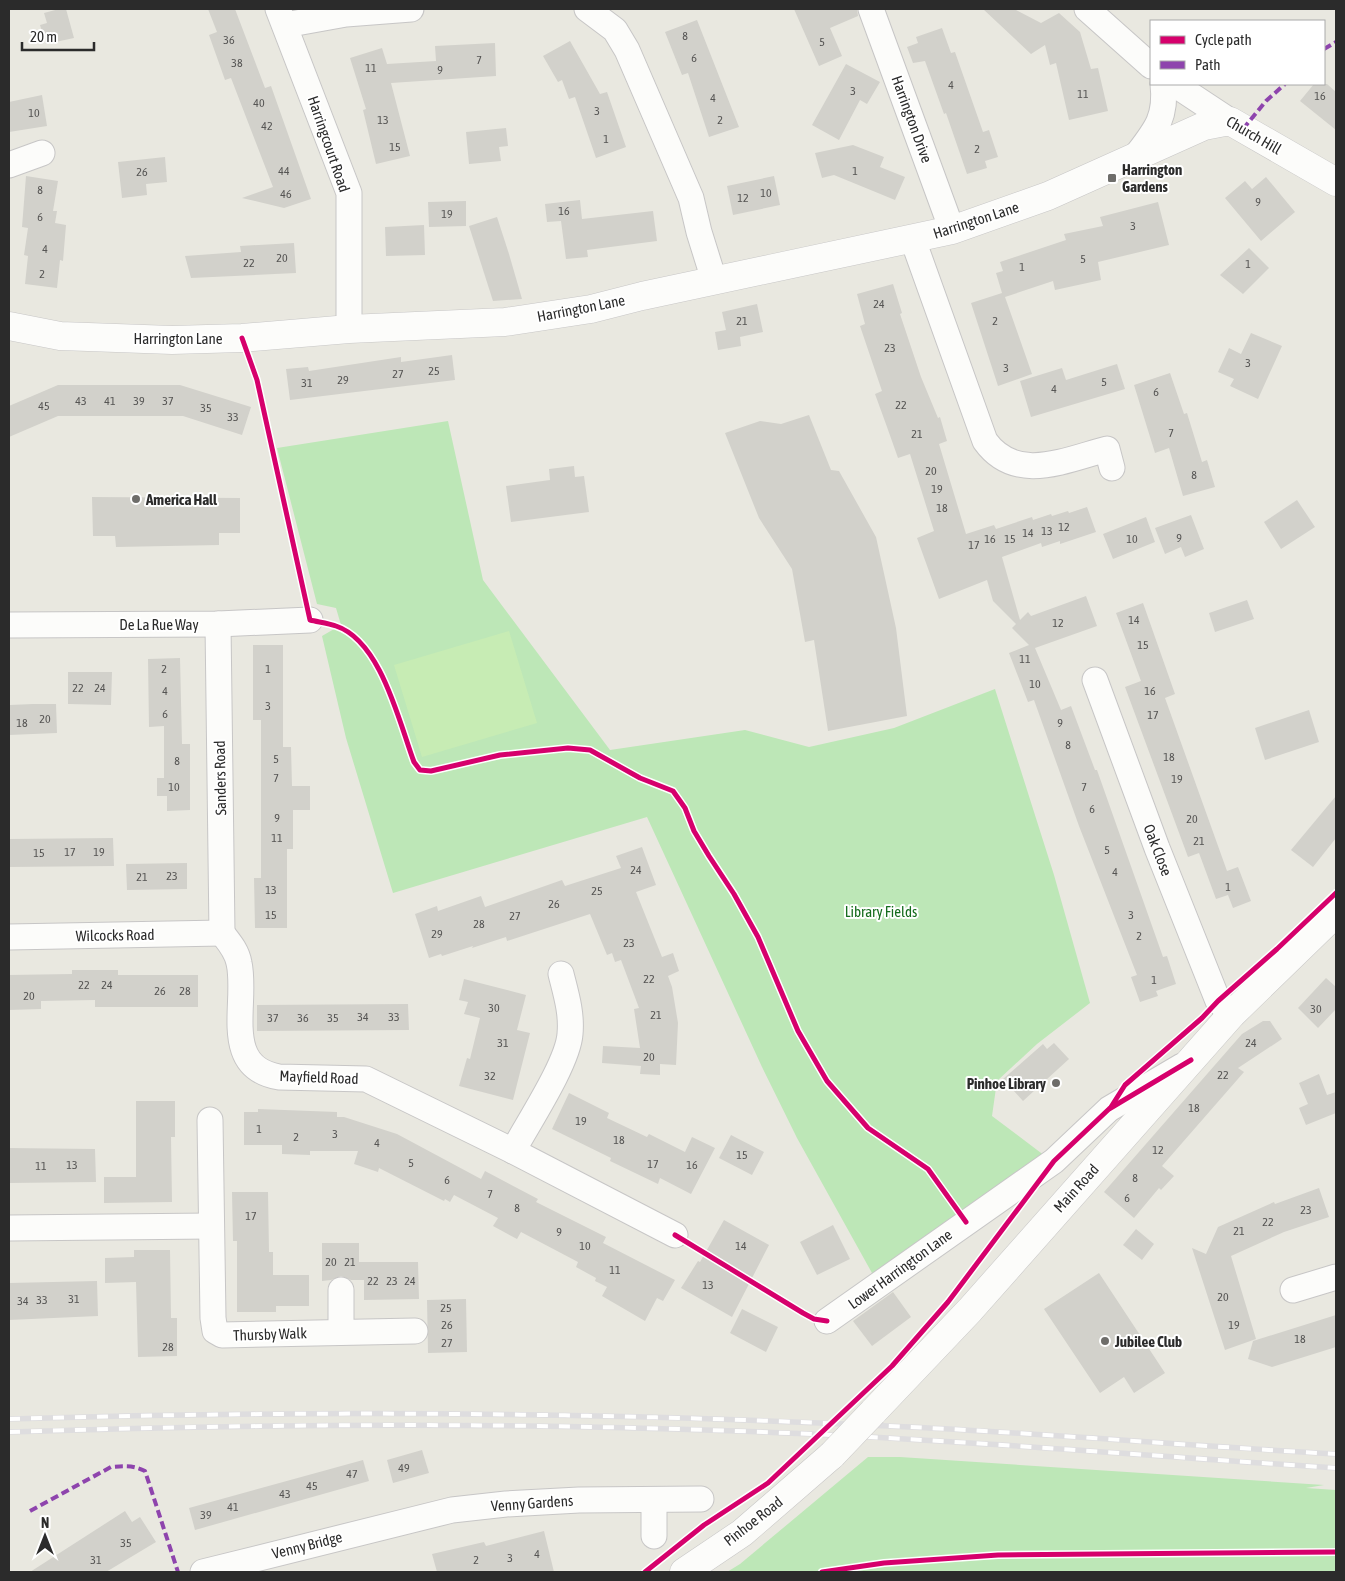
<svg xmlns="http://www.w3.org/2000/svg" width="1345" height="1581" font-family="'Asap Condensed',sans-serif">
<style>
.green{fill:#bde7b7}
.pitch{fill:#c7ecb4}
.building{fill:#d2d1cb}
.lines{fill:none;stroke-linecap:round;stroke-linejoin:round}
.street-casing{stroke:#c7c6c6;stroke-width:27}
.secondary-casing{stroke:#c7c6c6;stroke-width:29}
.street{stroke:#fcfcfa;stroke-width:25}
.secondary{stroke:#fcfcfa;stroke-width:28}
.rail-casing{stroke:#dedddf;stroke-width:5.5}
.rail{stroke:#fff;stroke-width:4;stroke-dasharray:11;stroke-linecap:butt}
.secondary-bridge-casing{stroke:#c7c6c6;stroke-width:29;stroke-linecap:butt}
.secondary-bridge{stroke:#fcfcfa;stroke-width:28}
.quiet{stroke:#8e44ad;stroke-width:4;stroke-dasharray:8 4;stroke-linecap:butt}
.cycleway-casing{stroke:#fff;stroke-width:8}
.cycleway{stroke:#d6006c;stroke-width:5}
.poi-dot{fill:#6e6d6a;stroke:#fff;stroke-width:2}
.labels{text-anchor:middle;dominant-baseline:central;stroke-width:4;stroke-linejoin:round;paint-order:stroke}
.number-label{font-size:12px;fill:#565554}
.street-label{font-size:15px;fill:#2b2b2b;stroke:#fff}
.poi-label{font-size:15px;font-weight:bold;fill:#2b2b2b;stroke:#fff;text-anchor:start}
.park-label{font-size:15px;fill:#166c1e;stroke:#fff}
</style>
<rect width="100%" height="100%" fill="#e9e8e0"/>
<g class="green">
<polygon points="448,421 483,580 610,750 745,730 809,747 894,728 995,689 1054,875 1090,1003 1037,1044 997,1081 992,1116 1049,1159 877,1282 797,1138 762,1067 647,817 393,893 346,738 322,636 341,625 336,608 317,604 277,448"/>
<polygon points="868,1457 900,1457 1324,1485 1306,1488 1336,1490 1336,1572 727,1572 740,1564"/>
</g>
<polygon class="pitch" points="509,631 537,723 422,757 394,665"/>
<g class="building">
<polygon points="59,9 66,9 74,38 46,44 40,25 47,23 44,13"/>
<polygon points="208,9 235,9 265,88 271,86 311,199 284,208 242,198 273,187 231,78 225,80 209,35 217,32"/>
<polygon points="794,9 857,9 858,16 830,28 842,56 819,66"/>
<polygon points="983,9 1014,9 1041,23 1059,13 1080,32 1091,69 1098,68 1108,111 1069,120 1056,63 1050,65 1045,45 1031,54"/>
<polygon points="697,20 739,127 709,137 688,73 682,75 665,32"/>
<polygon points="942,28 951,53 955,52 983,132 989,130 998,157 985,161 987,168 967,174 946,113 944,114 925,61 913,63 907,47 918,43 916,37"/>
<polygon points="570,41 600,94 607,92 626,147 596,158 575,97 569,99 562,80 558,82 543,56"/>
<polygon points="495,43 496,76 391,83 410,156 376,164 363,110 366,109 350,58 382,48 387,64 436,61 435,46"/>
<polygon points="846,64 880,82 867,104 860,100 839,140 812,125"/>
<polygon points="1314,84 1327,84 1336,92 1336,130 1300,101"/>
<polygon points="42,95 47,126 9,132 9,102"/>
<polygon points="506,128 508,146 499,147 501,161 469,164 466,132"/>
<polygon points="853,145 884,157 880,167 905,177 895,200 834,175 822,178 815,153"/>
<polygon points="165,157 167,182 146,184 147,195 122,198 118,162"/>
<polygon points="26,176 58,181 53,211 57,211 55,223 66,225 63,261 60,260 57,288 25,284 28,256 24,255 28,228 22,227"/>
<polygon points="774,176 780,205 733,215 727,186"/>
<polygon points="1266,177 1295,212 1261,241 1225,198 1245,181 1252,189"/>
<polygon points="580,200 582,219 653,211 657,241 587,250 588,257 566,259 561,221 547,222 545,204"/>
<polygon points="466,201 466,226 429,227 428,202"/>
<polygon points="1158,202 1169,245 1098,262 1101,280 1055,290 1053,281 1005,297 1032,374 998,386 971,303 1002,293 996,273 1003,271 1000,262 1066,240 1064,234 1103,226 1100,217"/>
<polygon points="497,217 509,254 522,299 493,301 469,226"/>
<polygon points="424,225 425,255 386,256 385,227"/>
<polygon points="294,243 296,273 191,278 185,256 241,252 240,246"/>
<polygon points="1249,248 1269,268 1243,294 1220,275"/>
<polygon points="893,284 902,313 900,314 921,377 938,418 940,417 947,441 939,444 966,534 994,525 996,529 1032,517 1033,520 1051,514 1052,516 1068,511 1069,513 1087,507 1096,532 1060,544 1060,541 1042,547 1041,543 1002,557 1020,620 1028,612 1031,616 1086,596 1097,626 1035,648 1061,710 1071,706 1095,770 1097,770 1163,957 1167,956 1176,984 1156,991 1158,996 1140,1002 1131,977 1137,975 1079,826 1034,700 1028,702 1009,653 1029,645 1012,628 1016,624 993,601 987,580 939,599 917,538 934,531 910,454 898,458 887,427 875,394 882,391 860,326 865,324 857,294"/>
<polygon points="757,304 763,332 740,337 741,346 718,350 715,332 726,330 722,312"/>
<polygon points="1251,333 1282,346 1258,399 1230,386 1234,379 1218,372 1229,348 1241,354"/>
<polygon points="452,355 455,380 290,400 286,369 308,367 309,371 401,357 401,362"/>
<polygon points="1117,364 1125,389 1031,417 1020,381 1062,368 1066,380"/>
<polygon points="1170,373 1184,414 1187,413 1202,462 1207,460 1215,487 1183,496 1169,448 1155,453 1134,385"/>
<polygon points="58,385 180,385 251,407 242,435 183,416 58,416 9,437 9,406"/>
<polygon points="809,415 831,470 839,471 876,537 896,628 907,716 828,731 814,640 805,642 792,569 759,518 725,433 760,421 781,424"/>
<polygon points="574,466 575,477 584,476 589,512 511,522 506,486 550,480 549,469"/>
<polygon points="92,497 240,498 240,533 219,533 219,545 116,547 115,536 93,536"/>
<polygon points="1297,500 1315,527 1281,549 1264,522"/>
<polygon points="1191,515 1204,549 1185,557 1181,547 1165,554 1155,528"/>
<polygon points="1146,517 1155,542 1113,559 1103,534"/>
<polygon points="1247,600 1254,619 1215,632 1209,613"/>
<polygon points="1143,603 1175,694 1165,698 1227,871 1238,867 1251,901 1233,908 1228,895 1216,899 1199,853 1188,857 1125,687 1141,681 1116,613"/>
<polygon points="253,645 283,645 283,747 291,747 292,786 310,786 310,810 293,810 293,849 287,849 287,928 255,928 254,878 261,878 261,720 253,720"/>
<polygon points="180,658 182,744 190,744 190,810 167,811 167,796 157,796 157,778 164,778 164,726 149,727 148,659"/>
<polygon points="68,672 112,672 111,705 68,704"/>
<polygon points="33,704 56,704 57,733 9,735 10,705"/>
<polygon points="1309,710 1319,742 1265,760 1255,728"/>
<polygon points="1336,796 1336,838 1313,867 1291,850"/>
<polygon points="113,838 114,866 9,867 9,839"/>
<polygon points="642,847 656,885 636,892 662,957 673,953 679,971 668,976 672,987 678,1023 676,1065 660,1064 660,1075 640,1074 641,1066 602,1063 603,1046 640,1048 634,1009 639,1008 621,960 615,962 612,953 607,955 590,914 507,941 506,937 472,948 473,946 442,956 441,954 429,958 415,914 437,906 438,911 481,896 485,907 562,880 565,886 621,868 616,856"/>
<polygon points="187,863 187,889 127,890 126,864"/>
<polygon points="72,970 118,970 118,975 198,975 198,1007 95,1007 95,1000 41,1001 41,1009 9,1010 9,975 72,974"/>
<polygon points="1326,978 1336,987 1336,1009 1318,1028 1298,1008"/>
<polygon points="464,979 526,995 517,1030 530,1033 513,1100 459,1086 467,1058 470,1059 480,1018 464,1014 468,1002 459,1000"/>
<polygon points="408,1004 409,1030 257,1031 257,1005"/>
<polygon points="1263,1021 1270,1021 1282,1039 1238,1068 1244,1072 1162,1166 1174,1176 1161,1190 1159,1188 1134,1218 1104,1192 1242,1034"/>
<polygon points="1054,1043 1069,1059 1023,1101 1003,1079 1043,1044 1047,1049"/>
<polygon points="1319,1074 1327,1095 1336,1092 1336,1113 1306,1125 1299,1108 1308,1104 1299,1083"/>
<polygon points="569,1093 609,1113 607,1118 647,1137 649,1134 685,1152 692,1137 715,1148 691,1194 660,1178 658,1184 610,1161 611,1158 552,1129"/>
<polygon points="136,1101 175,1101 175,1137 171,1137 172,1202 104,1203 104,1177 136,1177"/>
<polygon points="258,1109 337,1112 337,1117 344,1117 397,1134 481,1179 485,1171 538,1199 536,1202 606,1237 603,1243 675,1280 663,1301 657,1298 645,1321 602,1296 607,1287 595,1281 596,1278 576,1267 578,1262 521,1232 517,1239 493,1226 498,1218 454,1195 450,1202 445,1199 444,1201 379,1168 378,1172 354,1164 358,1151 310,1151 310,1155 282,1154 282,1145 244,1145 244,1112 258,1112"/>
<polygon points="731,1135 764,1152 752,1175 719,1158"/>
<polygon points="9,1148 95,1149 96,1182 9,1183"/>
<polygon points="1319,1188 1329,1217 1284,1232 1231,1256 1256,1339 1225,1350 1192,1248 1206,1254 1218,1227 1274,1202 1275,1204"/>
<polygon points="232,1192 268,1192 269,1252 273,1252 273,1275 309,1275 309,1306 276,1306 276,1312 237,1312 237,1241 233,1241"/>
<polygon points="724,1220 769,1245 732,1317 681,1288 698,1261 700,1262"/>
<polygon points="833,1225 850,1259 817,1275 800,1242"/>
<polygon points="1136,1229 1154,1244 1142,1260 1123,1245"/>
<polygon points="322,1243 359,1243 359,1262 418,1262 419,1299 364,1300 364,1280 351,1280 341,1276 331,1280 322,1281"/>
<polygon points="134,1250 170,1250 171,1318 177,1318 177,1356 138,1357 136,1282 105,1283 105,1258 134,1257"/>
<polygon points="1099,1273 1165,1373 1134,1393 1124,1377 1100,1393 1044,1309"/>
<polygon points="97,1281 98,1316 9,1320 9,1283"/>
<polygon points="893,1292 911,1317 872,1346 853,1321"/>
<polygon points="466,1299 467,1352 428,1353 427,1300"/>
<polygon points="742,1309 778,1327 766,1352 730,1333"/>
<polygon points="1336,1315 1336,1347 1272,1367 1248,1359 1253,1341"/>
<polygon points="422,1450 429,1473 393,1483 387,1460"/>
<polygon points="363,1460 369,1481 195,1530 189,1508"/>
<polygon points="125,1511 132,1522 140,1517 156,1542 106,1572 30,1572"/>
<polygon points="544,1531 554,1572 437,1572 432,1554 484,1542 486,1546"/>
</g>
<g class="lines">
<g class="street-casing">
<g id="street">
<polyline points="278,9 349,193 349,329"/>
<polyline points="587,9 615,30 627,50 691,198 699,232 714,280"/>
<polyline points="871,9 952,230"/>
<polyline points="1087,9 1151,66"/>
<polyline points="285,25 346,14 411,9"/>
<polyline points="1174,84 1230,121"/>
<path d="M 1135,157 C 1155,131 1167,118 1163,84"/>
<polyline points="9,165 42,153"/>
<path d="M 913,240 L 985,441 C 1016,484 1065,460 1107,449 L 1112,468"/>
<polyline points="218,624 222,933"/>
<polyline points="9,625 218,624 310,620"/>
<polyline points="1095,680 1157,848 1218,1001 1232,1014"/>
<path d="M 222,933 C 229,942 237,951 239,963 C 248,1002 220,1067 279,1077 L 366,1079 L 513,1151 L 675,1235"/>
<polyline points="9,937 222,933"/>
<polyline points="210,1120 213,1318 215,1331 222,1335 415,1331"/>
<path d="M 513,1151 C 528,1123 568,1063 570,1034 C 572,1013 566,994 561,974"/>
<polyline points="9,1228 211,1226"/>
<polyline points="341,1290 341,1332"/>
<polyline points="1293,1290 1336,1277"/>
<polyline points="827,1321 1054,1161 1109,1109 1182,1066"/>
<polyline points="654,1500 654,1536"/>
<polyline points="203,1572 452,1510 506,1504 579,1500 701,1499"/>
</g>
</g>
<g class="secondary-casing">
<g id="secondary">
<polyline points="9,326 60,336 172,340 242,338 349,329 505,322 591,309 642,296 952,230 1048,196 1204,126 1230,121 1336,182"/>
<polyline points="873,1412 970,1310 1232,1014 1336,913"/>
<polyline points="684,1572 742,1533 832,1455"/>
</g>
</g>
<use href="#street" class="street"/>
<use href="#secondary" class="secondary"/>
<g class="rail-casing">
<g id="rail">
<path d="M 9,1419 C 309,1410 610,1412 910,1427 C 1052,1434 1194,1446 1336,1454"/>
<path d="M 9,1432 C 251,1424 494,1422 736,1431 C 937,1438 1136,1455 1336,1468"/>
</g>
</g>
<use href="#rail" class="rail"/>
<g class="secondary-bridge-casing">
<polyline id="secondary-bridge" points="832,1455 873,1412"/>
</g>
<use href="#secondary-bridge" class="secondary-bridge"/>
<g class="quiet">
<polyline points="1324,49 1336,42"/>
<polyline points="1243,129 1266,101 1285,84"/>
<path d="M 30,1511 L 111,1467 C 124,1466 133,1465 145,1471 L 178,1572"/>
</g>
<g class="cycleway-casing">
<g id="cycleway">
<path d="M 242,338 L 257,380 L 310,620 C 318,622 328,623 336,626 C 381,641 399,722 414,762 L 420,770 L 431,771 L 500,755 L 568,748 L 590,750 L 640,778 L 673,791 L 685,808 L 694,831 L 709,856 L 734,894 L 758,937 L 798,1031 L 827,1081 L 868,1128 L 928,1169 L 966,1222"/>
<polyline points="1111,1107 1125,1085 1202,1018 1218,1001 1277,949 1336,893"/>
<polyline points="675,1235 803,1313 814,1319 827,1321"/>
<polyline points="645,1572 704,1525 768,1483 892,1366 948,1302 1054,1161 1109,1109 1191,1060"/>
<polyline points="822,1572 884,1563 998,1555 1336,1552"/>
</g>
</g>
<use href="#cycleway" class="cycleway"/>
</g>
<g class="poi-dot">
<rect x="1107" y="173" width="10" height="10" rx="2.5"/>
<circle cx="136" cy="499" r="5"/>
<circle cx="1056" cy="1083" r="5"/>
<circle cx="1105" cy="1341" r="5"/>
</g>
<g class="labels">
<g class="number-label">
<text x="685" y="36">8</text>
<text x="229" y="40">36</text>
<text x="822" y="42">5</text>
<text x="694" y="58">6</text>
<text x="479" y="60">7</text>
<text x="237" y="63">38</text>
<text x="371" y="68">11</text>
<text x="440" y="70">9</text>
<text x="951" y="85">4</text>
<text x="853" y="91">3</text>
<text x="1083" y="94">11</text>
<text x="1320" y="96">16</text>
<text x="713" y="98">4</text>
<text x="259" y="103">40</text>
<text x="597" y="111">3</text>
<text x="34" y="113">10</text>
<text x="383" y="120">13</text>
<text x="720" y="120">2</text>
<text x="267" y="126">42</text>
<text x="606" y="139">1</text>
<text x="395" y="147">15</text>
<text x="977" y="149">2</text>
<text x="284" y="171">44</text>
<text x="855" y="171">1</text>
<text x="142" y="172">26</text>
<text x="40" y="190">8</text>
<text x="766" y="193">10</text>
<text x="286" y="194">46</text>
<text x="743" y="198">12</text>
<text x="1258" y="202">9</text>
<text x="564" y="211">16</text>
<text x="447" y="214">19</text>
<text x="40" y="217">6</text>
<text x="1133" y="226">3</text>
<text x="45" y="249">4</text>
<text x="282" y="258">20</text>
<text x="1083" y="259">5</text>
<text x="249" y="263">22</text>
<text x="1248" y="264">1</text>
<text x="1022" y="267">1</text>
<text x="42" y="274">2</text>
<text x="879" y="304">24</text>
<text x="742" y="321">21</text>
<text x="995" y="321">2</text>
<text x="890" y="348">23</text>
<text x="1248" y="363">3</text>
<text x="1006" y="368">3</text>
<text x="434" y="371">25</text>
<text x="398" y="374">27</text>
<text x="343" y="380">29</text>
<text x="1104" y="382">5</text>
<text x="307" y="383">31</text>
<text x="1054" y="389">4</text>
<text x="1156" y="392">6</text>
<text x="81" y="401">43</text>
<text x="110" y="401">41</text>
<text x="139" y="401">39</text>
<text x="168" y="401">37</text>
<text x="901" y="405">22</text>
<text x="44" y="406">45</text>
<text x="206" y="408">35</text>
<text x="233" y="417">33</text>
<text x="1171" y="433">7</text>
<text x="917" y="434">21</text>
<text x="931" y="471">20</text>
<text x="1194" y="475">8</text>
<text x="937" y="489">19</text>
<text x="942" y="508">18</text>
<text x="1064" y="527">12</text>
<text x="1047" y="531">13</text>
<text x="1028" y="533">14</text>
<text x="1179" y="538">9</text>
<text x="990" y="539">16</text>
<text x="1010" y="539">15</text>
<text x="1132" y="539">10</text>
<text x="974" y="545">17</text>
<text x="1134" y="620">14</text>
<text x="1058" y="623">12</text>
<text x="1143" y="645">15</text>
<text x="1025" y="659">11</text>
<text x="164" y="669">2</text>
<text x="268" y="669">1</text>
<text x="1035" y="684">10</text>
<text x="78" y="688">22</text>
<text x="100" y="688">24</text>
<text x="165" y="691">4</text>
<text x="1150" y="691">16</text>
<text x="268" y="706">3</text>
<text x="165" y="714">6</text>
<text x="1153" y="715">17</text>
<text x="45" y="719">20</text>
<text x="22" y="723">18</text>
<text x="1060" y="723">9</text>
<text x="1068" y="745">8</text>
<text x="1169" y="757">18</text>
<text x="276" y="759">5</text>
<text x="177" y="761">8</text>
<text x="276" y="778">7</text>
<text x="1177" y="779">19</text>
<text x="174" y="787">10</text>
<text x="1084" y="787">7</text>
<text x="1092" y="809">6</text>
<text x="277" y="818">9</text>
<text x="1192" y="819">20</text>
<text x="277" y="838">11</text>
<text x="1199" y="841">21</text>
<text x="1107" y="850">5</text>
<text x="70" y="852">17</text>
<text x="99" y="852">19</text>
<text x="39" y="853">15</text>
<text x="636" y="870">24</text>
<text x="1115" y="872">4</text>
<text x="172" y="876">23</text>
<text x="142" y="877">21</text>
<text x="1228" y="887">1</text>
<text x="271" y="890">13</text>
<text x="597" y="891">25</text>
<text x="554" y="904">26</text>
<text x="271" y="915">15</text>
<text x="1131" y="915">3</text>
<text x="515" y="916">27</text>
<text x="479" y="924">28</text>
<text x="437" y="934">29</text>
<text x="1139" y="936">2</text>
<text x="629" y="943">23</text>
<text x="649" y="979">22</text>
<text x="1154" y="980">1</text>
<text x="84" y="985">22</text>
<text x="107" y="985">24</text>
<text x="160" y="991">26</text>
<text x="185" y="991">28</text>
<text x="29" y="996">20</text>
<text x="494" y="1008">30</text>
<text x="1316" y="1009">30</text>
<text x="656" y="1015">21</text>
<text x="363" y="1017">34</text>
<text x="394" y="1017">33</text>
<text x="273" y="1018">37</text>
<text x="303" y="1018">36</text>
<text x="333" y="1018">35</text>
<text x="503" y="1043">31</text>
<text x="1251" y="1043">24</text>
<text x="649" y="1057">20</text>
<text x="1223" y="1075">22</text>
<text x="490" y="1076">32</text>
<text x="1194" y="1108">18</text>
<text x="581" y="1121">19</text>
<text x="259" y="1129">1</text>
<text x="335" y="1134">3</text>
<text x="296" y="1137">2</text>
<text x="619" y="1140">18</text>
<text x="377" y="1143">4</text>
<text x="1158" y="1150">12</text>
<text x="742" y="1155">15</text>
<text x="411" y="1163">5</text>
<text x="653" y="1164">17</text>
<text x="72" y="1165">13</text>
<text x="692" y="1165">16</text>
<text x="41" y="1166">11</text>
<text x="1135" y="1178">8</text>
<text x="447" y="1180">6</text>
<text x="490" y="1194">7</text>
<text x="1127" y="1198">6</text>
<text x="517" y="1208">8</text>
<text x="1306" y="1210">23</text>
<text x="251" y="1216">17</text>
<text x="1268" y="1222">22</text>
<text x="1239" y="1231">21</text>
<text x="559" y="1232">9</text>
<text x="585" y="1246">10</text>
<text x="741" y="1246">14</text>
<text x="331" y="1262">20</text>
<text x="350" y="1262">21</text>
<text x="615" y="1270">11</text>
<text x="373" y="1281">22</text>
<text x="392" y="1281">23</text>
<text x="410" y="1281">24</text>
<text x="708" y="1285">13</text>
<text x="1223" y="1297">20</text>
<text x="74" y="1299">31</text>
<text x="42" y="1300">33</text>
<text x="23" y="1301">34</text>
<text x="446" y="1308">25</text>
<text x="447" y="1325">26</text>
<text x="1234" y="1325">19</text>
<text x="1300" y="1339">18</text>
<text x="447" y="1343">27</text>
<text x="168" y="1347">28</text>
<text x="404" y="1468">49</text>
<text x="352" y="1474">47</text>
<text x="312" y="1486">45</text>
<text x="285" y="1494">43</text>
<text x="233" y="1507">41</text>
<text x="206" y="1515">39</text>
<text x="126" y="1543">35</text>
<text x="537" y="1554">4</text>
<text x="510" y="1558">3</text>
<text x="96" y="1560">31</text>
<text x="476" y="1560">2</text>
</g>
<g class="street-label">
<text transform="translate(912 119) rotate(70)">Harrington Drive</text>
<text transform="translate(1254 135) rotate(30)">Church Hill</text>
<text transform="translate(329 144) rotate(71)">Harringcourt Road</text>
<text transform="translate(976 220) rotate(-18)">Harrington Lane</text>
<text transform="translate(581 308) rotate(-11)">Harrington Lane</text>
<text x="178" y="338">Harrington Lane</text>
<text x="159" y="624">De La Rue Way</text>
<text transform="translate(220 778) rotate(-91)">Sanders Road</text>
<text transform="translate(1158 850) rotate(69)">Oak Close</text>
<text transform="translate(115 935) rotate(-1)">Wilcocks Road</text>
<text transform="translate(319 1077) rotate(2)">Mayfield Road</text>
<text transform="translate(1076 1188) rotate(-48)">Main Road</text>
<text transform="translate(900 1269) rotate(-36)">Lower Harrington Lane</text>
<text transform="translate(270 1334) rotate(-2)">Thursby Walk</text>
<text transform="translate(532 1503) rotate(-4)">Venny Gardens</text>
<text transform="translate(753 1521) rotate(-38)">Pinhoe Road</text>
<text transform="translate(307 1545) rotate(-14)">Venny Bridge</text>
</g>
<g class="poi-label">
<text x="1122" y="169">Harrington<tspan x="1122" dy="17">Gardens</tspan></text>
<text x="146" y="499">America Hall</text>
<text x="1046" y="1083" text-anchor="end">Pinhoe Library</text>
<text x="1115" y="1341">Jubilee Club</text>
</g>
<g class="park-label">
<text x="881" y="911">Library Fields</text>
</g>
</g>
<rect width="1345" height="1581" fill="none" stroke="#2b2b2b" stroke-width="20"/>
<rect x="1150" y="20" width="175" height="65" fill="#ffffff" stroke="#aaaaaa"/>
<rect x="1160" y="36" width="25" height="8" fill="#d6006c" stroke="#aaaaaa"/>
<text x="1195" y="45" font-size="15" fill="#2b2b2b">Cycle path</text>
<rect x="1160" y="61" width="25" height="8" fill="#8e44ad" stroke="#aaaaaa"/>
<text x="1195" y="70" font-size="15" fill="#2b2b2b">Path</text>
<g transform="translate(45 1536)" stroke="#ffffff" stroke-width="4" paint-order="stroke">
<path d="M0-4L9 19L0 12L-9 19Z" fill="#2b2b2b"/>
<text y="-8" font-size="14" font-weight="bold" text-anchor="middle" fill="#2b2b2b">N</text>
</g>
<path d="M22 42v8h72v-8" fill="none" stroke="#2b2b2b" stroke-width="2.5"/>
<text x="30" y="42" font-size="15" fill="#2b2b2b" stroke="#ffffff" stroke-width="4" paint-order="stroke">20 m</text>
</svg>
